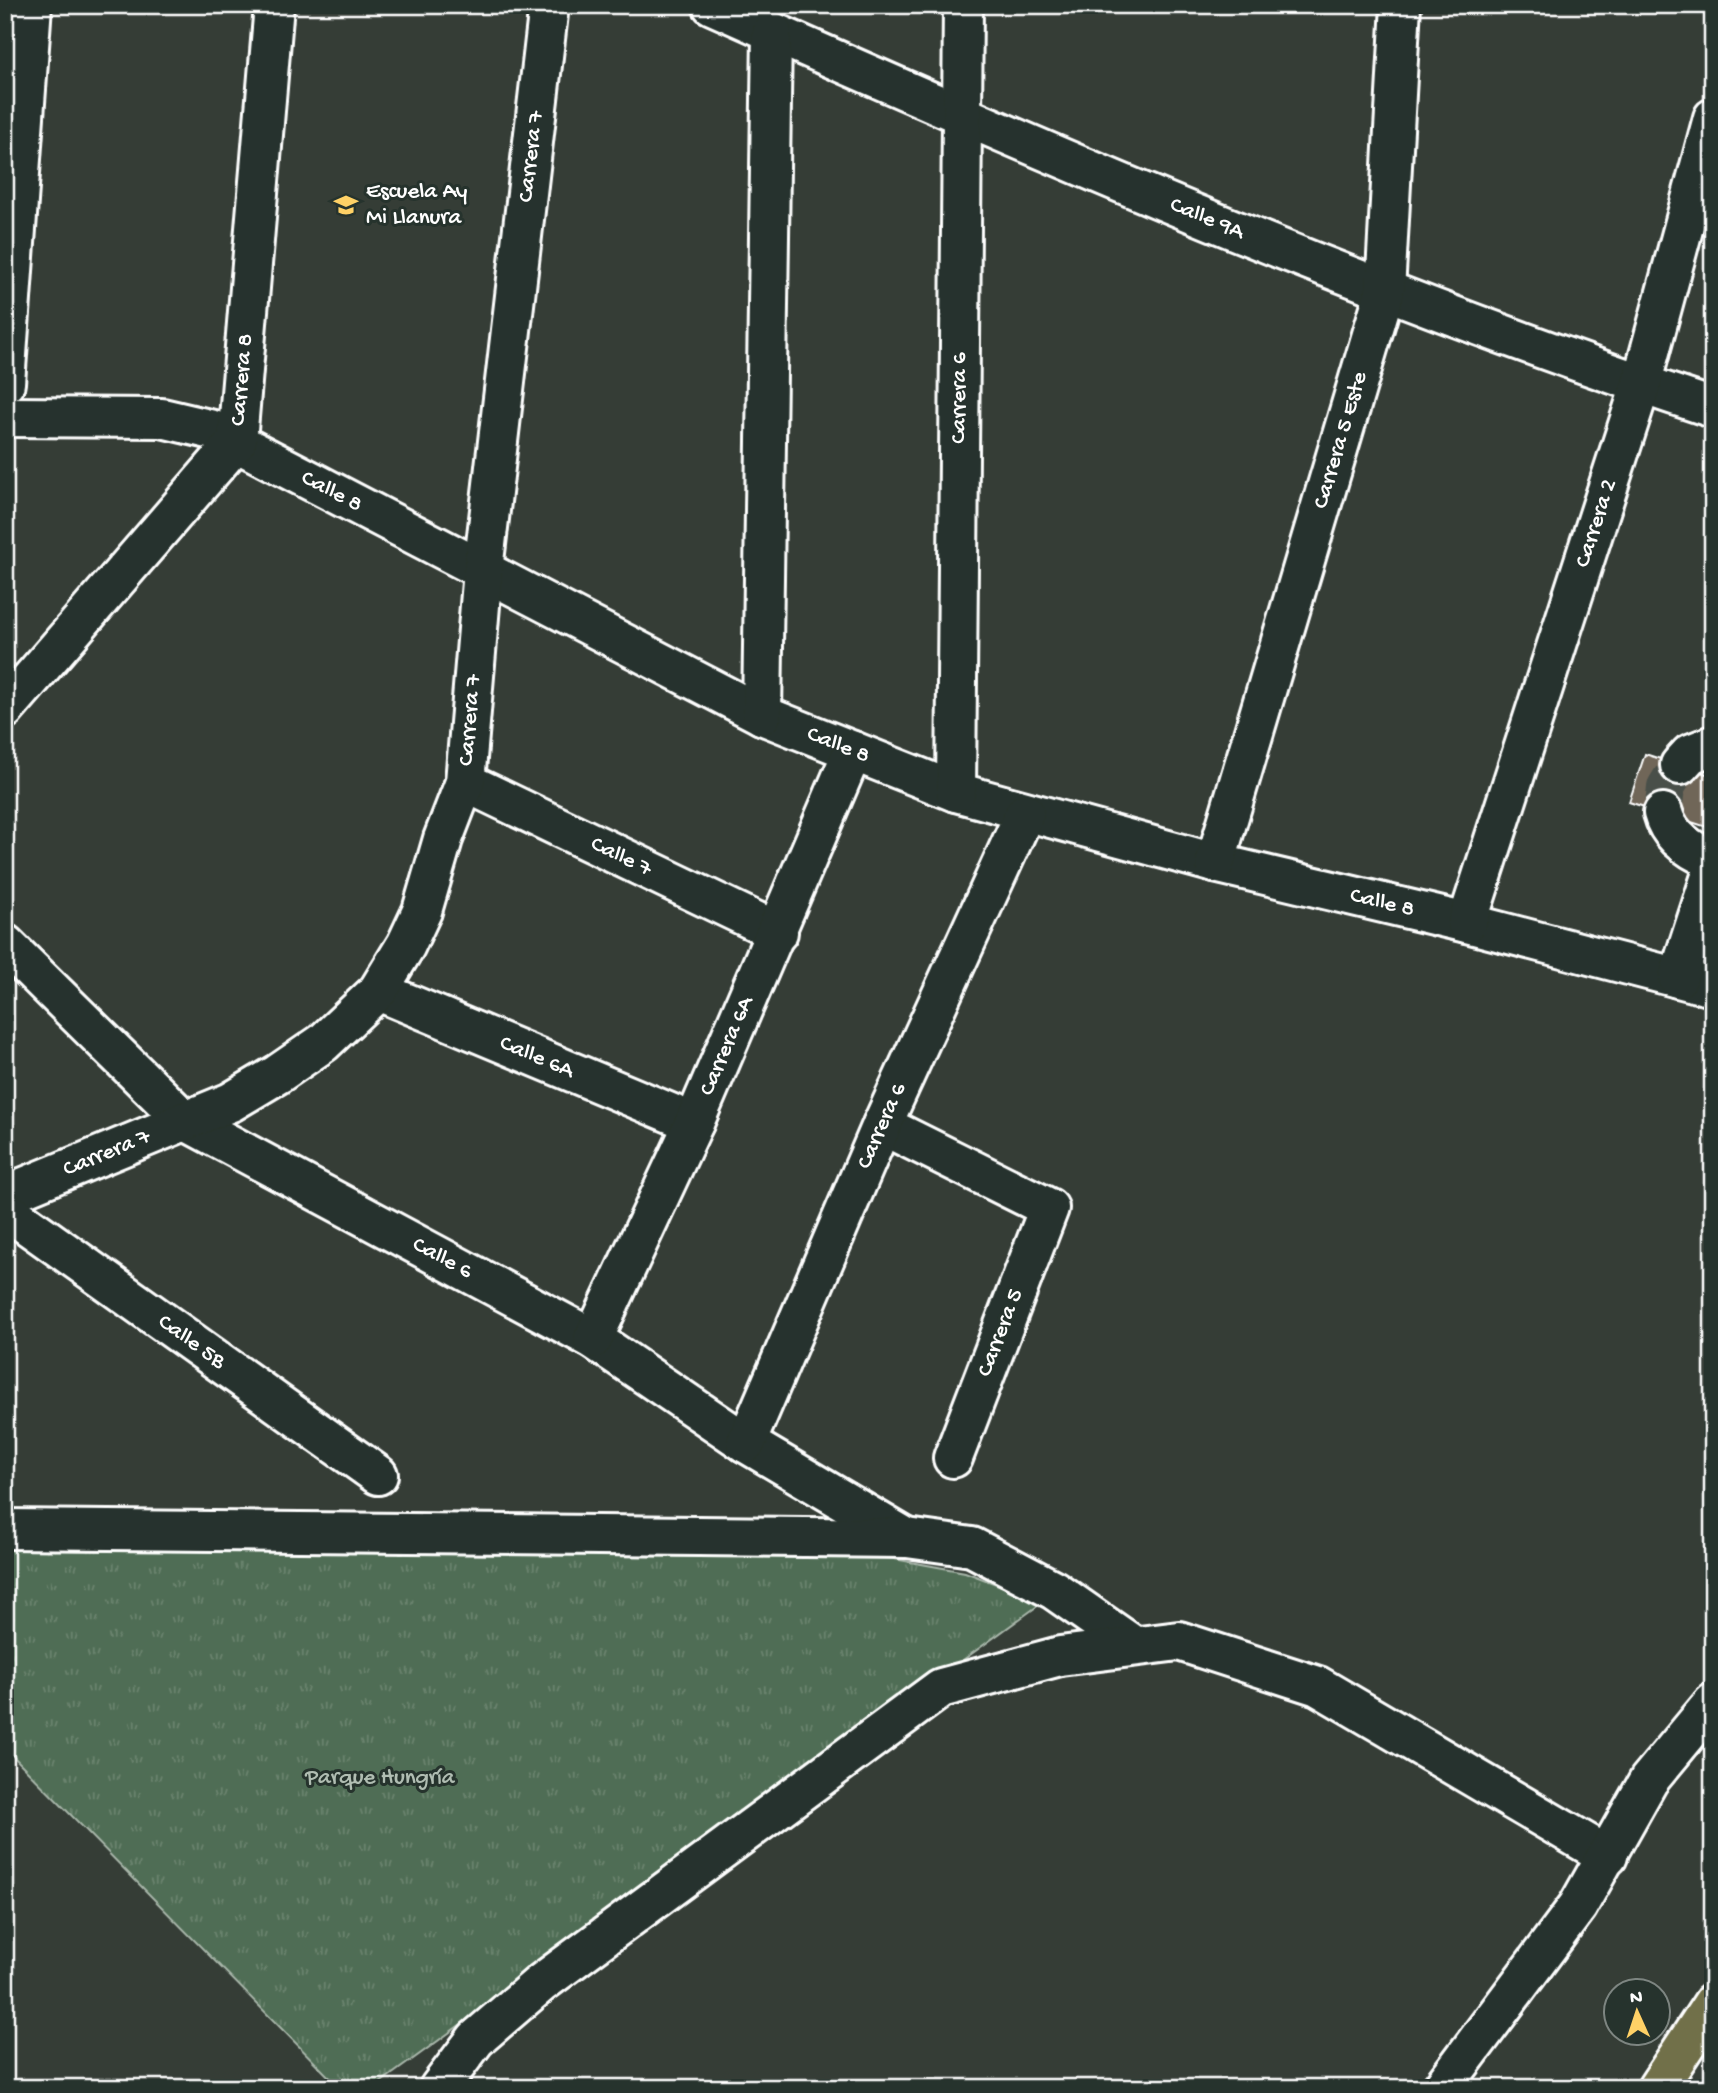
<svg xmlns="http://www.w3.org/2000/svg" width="1718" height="2093" font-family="'Gochi Hand',sans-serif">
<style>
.grass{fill:url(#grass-tufts);stroke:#a8b6aa;stroke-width:2}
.building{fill:#706658;stroke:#fff;stroke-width:2}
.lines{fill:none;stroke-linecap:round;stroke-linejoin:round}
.minor-tunnel{stroke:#49504a;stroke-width:38;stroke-dasharray:38 19;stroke-linecap:butt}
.minor-casing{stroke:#fff;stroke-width:44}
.highway-casing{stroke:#fff;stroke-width:44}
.minor{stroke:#26332d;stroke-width:38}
.highway{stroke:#71704a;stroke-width:38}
.labels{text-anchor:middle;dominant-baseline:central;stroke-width:6;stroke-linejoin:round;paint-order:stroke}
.street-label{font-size:23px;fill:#fff;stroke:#26332d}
.poi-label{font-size:23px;fill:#fff;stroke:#26332d;text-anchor:start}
.park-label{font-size:23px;fill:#b0bdb2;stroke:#26332d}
</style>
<defs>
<pattern id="grass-tufts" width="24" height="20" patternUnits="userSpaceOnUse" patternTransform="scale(1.75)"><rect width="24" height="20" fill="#506d55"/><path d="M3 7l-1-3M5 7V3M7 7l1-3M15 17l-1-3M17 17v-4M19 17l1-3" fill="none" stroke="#6a836e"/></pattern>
</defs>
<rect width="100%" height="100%" fill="#353d36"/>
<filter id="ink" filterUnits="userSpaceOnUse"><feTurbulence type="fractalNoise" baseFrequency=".0143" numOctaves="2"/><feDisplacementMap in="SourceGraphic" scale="14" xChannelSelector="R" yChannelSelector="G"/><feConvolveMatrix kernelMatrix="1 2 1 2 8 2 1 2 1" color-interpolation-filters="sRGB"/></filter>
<g filter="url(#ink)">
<polygon class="grass" points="5,1529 769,1536 965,1572 1043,1602 373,2088 340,2088 5,1748"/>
<polygon class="building" points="1645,754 1713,776 1713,829 1629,802"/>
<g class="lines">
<polyline class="minor-tunnel" points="1663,813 1666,787 1680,765"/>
<g class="minor-casing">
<g id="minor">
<path id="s1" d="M 712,5 C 1040,151 1371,295 1713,408"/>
<polyline points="5,383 32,5"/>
<path id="s2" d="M 5,417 L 162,418 L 213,430 L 762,715 L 956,792 L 1215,863 L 1467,923 L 1713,987"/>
<path id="s3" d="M 5,709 L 237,441 L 274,5"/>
<polyline points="762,715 772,32"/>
<polyline points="1680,765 1690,754 1713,745"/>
<path id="s4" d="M 465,782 L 778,932"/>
<path id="s5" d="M 956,792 L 963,5"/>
<path d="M 1663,813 C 1669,837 1691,851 1713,860"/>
<path id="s6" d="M 1215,863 L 1385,291 L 1401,5"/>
<path id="s7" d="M 1467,923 L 1641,385 L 1713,118"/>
<path id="s8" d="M 5,944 L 184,1120 L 593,1339 L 746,1443 L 905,1537"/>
<polyline points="1678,978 1713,870"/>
<path id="s9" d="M 378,991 L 694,1123"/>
<polyline points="882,1125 1049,1208 953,1458"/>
<path id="s10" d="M 5,1195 L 231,1102 L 278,1074 L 323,1043 L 378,991 L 406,945 L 422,911 L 443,839 L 465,782 L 483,570 L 549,5"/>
<path id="s11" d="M 5,1209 L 378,1475"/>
<path id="s12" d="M 593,1339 L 694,1123 L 853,751"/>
<path id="s13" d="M 746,1443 L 882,1125 L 1025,813"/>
<polyline points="5,1529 907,1538 972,1547 1054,1590 1134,1646"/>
<polyline points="439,2088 476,2039 540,1984 941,1688 1060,1656 1179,1641 1318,1686 1608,1856"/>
<polyline points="1442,2088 1578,1906 1649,1780 1713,1703"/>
</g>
</g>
<g class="highway-casing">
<polyline id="highway" points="1657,2088 1713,2003"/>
</g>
<use href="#minor" class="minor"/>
<use href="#highway" class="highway"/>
</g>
</g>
<defs>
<g id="school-bare" transform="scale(1.89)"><path d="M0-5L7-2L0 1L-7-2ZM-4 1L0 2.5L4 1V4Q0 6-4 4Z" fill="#ffd166" stroke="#26332d" stroke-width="2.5" paint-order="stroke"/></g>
</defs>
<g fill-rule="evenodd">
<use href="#school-bare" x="346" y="205"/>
</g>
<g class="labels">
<g class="street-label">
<text stroke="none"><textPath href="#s10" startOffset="1286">Carrera 7</textPath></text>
<text stroke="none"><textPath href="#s1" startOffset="539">Calle 9A</textPath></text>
<text stroke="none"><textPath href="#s3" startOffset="416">Carrera 8</textPath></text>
<text stroke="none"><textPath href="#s5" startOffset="394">Carrera 6</textPath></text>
<text stroke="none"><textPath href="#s6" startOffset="441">Carrera 5 Este</textPath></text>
<text stroke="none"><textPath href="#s2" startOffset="343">Calle 8</textPath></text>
<text stroke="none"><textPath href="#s7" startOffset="420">Carrera 2</textPath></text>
<text stroke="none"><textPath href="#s10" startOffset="719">Carrera 7</textPath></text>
<text stroke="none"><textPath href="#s2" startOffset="910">Calle 8</textPath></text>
<text stroke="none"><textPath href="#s4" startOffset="173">Calle 7</textPath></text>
<text stroke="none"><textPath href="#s2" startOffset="1477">Calle 8</textPath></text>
<text stroke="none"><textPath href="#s12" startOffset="322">Carrera 6A</textPath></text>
<text stroke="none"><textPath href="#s9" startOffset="172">Calle 6A</textPath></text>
<text stroke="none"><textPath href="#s13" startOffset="345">Carrera 6</textPath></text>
<text stroke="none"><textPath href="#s10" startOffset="110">Carrera 7</textPath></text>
<text stroke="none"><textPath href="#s8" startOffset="544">Calle 6</textPath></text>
<text transform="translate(1001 1333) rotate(-69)">Carrera 5</text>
<text stroke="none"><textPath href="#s11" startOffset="229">Calle 5B</textPath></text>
</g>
<g class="poi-label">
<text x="366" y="192">Escuela Ay<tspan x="366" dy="26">Mi Llanura</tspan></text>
</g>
<g class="park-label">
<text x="380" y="1778">Parque Hungría</text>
</g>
</g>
<rect width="1718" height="2093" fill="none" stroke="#26332d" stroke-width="28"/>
<rect x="14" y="14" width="1690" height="2065" fill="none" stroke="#fff" stroke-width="2.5" filter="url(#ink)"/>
<g transform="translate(1637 2012) rotate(357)"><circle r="33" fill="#26332d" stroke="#7d8581" stroke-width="2"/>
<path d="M0-5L12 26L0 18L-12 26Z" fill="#ffd166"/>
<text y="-10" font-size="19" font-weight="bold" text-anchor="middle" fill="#ffffff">N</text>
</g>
</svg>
